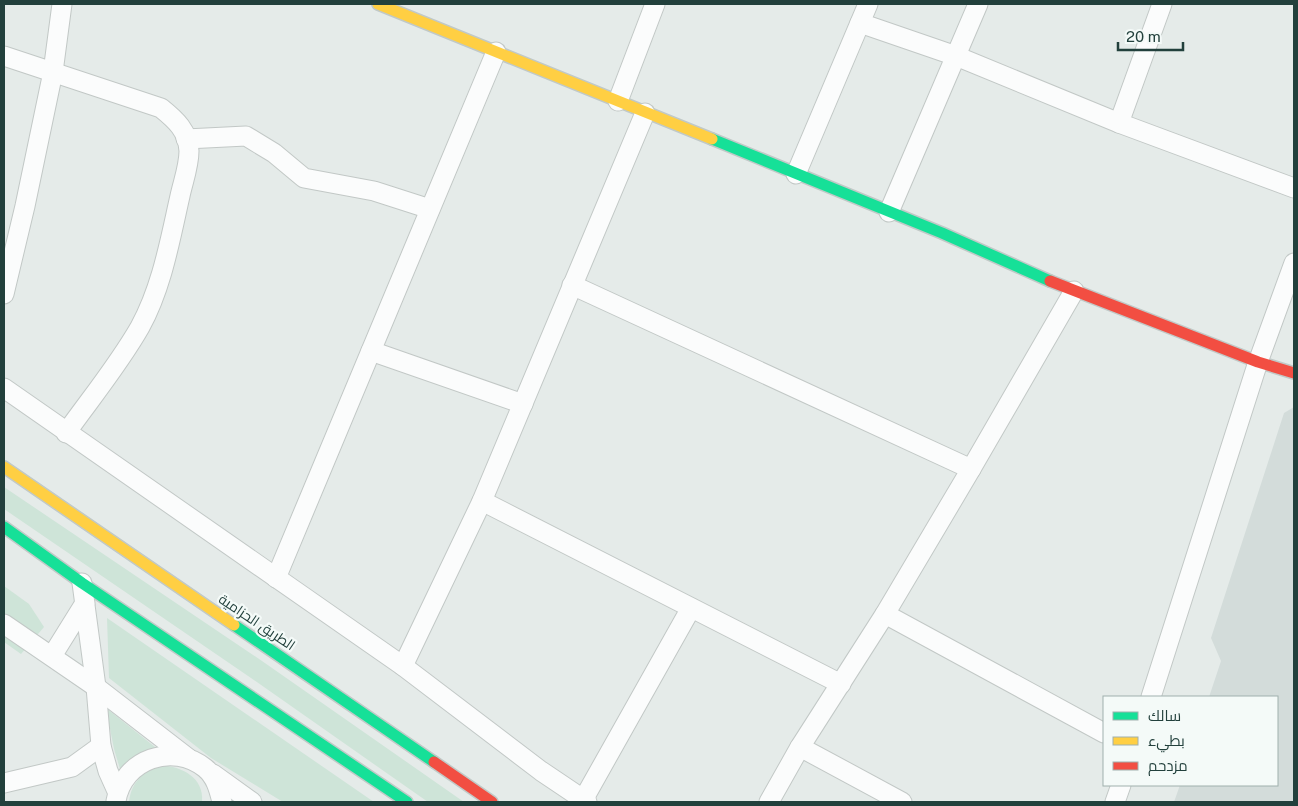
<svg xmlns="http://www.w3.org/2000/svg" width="1298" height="806" font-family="'Public Sans',Cairo,sans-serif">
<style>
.built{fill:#d3dcda}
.green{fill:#cee4d8}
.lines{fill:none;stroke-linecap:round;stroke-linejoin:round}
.street-casing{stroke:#c2c8c6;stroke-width:21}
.fast-casing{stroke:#c1c9c7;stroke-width:14}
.slow-casing{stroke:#c1c9c7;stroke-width:14}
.jam-casing{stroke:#c1c9c7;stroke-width:14}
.street{stroke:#fbfcfc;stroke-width:19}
.fast{stroke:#16e098;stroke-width:11}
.slow{stroke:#ffcf43;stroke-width:11}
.jam{stroke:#f24e42;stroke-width:11}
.labels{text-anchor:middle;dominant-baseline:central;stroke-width:4.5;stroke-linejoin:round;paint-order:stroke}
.street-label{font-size:14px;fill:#22403c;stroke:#f4faf8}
</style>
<rect width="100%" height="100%" fill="#e5ebe9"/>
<polygon class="built" points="1294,407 1294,802 1174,802 1180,785 1277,785 1277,697 1209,697 1221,661 1211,638 1284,413"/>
<g class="green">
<polygon points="4,487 262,661 464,802 428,802 251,678 4,509"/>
<polygon points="4,586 29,604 44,627 21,654 4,642"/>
<polygon points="107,618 374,802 283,802 211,758 109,678"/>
<polygon points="106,708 160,751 123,779 114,749"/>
<path d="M 161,765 C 182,767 204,777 202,802 L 129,802 C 131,782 143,772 161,765 Z"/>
</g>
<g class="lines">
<g class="street-casing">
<g id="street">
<polyline points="860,23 956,56 1119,123 1294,188"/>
<path d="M 4,56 L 161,108 C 176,120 188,131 189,151 C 189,166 183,182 180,196 C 170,240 162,287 140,327 C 119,364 91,398 66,433"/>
<polyline points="618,101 655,4"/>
<polyline points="1119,123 1162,4"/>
<polyline points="186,139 246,136 274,153 304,178 374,191 430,209"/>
<polyline points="796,174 868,4"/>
<polyline points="889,212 978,4"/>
<polyline points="572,285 971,469"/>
<polyline points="4,294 25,206 53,72 62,4"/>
<polyline points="371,351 523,404"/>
<polyline points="4,388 403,666 541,771 587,802"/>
<polyline points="482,501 841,684"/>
<polyline points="276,578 496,52"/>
<polyline points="82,583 96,687 101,746 108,771 117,791"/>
<polyline points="885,614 1104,733"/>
<polyline points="4,624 96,687 188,758"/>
<polyline points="52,656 85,603"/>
<polyline points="403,666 482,501 645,113"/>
<polyline points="1151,697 1258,362 1294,263"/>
<polyline points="800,747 902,802"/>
<polyline points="213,774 252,802"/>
<polyline points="4,783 72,767 101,746"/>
<polyline points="583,800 691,608"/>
<path d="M 116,801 C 123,759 173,742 205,768 C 216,777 219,790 222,802"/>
<polyline points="769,802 800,747 885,614 971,469 1074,291"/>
<polyline points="1115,802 1121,785"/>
</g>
</g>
<g class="fast-casing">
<g id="fast">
<polyline points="712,139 942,233 1050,281"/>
<polyline points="4,527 82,583 407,802"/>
<polyline points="234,625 434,762"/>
</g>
</g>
<g class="slow-casing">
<g id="slow">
<polyline points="378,4 712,139"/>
<polyline points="4,467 234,625"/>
</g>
</g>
<g class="jam-casing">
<g id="jam">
<polyline points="1050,281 1258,362 1294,373"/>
<polyline points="434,762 492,802"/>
</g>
</g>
<use href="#street" class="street"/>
<use href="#fast" class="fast"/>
<use href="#slow" class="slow"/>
<use href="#jam" class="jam"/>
</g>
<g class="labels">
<g class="street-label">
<text transform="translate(257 622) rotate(34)">الطريق الحزامية</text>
</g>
</g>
<rect width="1298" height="806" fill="none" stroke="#22403c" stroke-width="10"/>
<rect x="1103" y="696" width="175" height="90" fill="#f4faf8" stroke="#a0b0ad"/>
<rect x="1113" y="712" width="25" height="8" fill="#16e098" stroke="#a0b0ad"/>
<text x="1148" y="721" font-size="15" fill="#22403c">سالك</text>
<rect x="1113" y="737" width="25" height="8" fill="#ffcf43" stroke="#a0b0ad"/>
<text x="1148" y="746" font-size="15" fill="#22403c">بطيء</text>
<rect x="1113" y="762" width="25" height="8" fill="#f24e42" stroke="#a0b0ad"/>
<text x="1148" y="771" font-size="15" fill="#22403c">مزدحم</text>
<path d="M1118 42v8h65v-8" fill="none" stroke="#22403c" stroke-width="2.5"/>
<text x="1126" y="42" font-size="15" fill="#22403c" stroke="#f4faf8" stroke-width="4" paint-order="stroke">20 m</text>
</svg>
